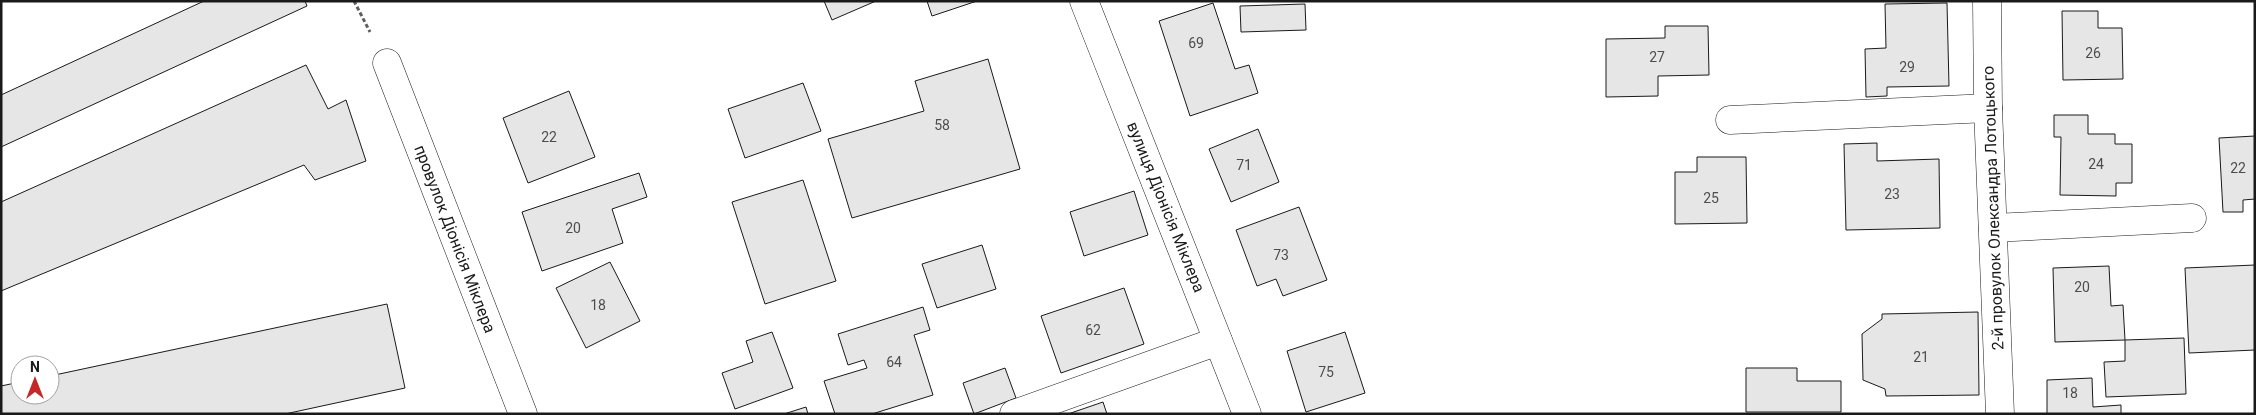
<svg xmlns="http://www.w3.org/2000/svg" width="2256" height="415" font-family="Roboto,sans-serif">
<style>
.building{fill:#e6e6e6;stroke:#1a1a1a}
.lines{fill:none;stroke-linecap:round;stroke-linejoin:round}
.minor-casing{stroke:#1a1a1a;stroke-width:29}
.path{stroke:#5f5f5f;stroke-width:3;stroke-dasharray:4 2.5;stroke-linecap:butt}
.minor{stroke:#fff;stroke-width:28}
.labels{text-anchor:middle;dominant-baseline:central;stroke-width:4;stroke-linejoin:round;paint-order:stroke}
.number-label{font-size:14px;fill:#4d4d4d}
.street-label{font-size:16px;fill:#1a1a1a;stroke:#fff}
</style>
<rect width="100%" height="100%" fill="#fff"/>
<g class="building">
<polygon points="204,1 305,1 307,6 1,147 1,95"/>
<polygon points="824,1 876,1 832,20"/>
<polygon points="927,1 977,1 932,16"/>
<polygon points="1213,3 1235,69 1249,65 1258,93 1190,116 1159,21"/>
<polygon points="1947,3 1949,86 1887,87 1887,96 1866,97 1865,49 1886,48 1885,4"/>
<polygon points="1305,4 1306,30 1241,32 1240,6"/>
<polygon points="2062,11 2098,11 2098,28 2122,28 2123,79 2063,80"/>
<polygon points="1665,26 1708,26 1709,75 1658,76 1658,96 1606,97 1606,39 1665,38"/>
<polygon points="988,59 1020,169 852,218 828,139 924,111 915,81"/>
<polygon points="306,65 328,109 346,100 366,161 315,180 304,165 1,291 1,202"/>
<polygon points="803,83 821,131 745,158 728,109"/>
<polygon points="569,91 595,157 528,183 503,118"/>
<polygon points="2054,115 2088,115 2088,134 2115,134 2115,144 2132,144 2132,183 2116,183 2116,196 2060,195 2061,137 2054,137"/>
<polygon points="1258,129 1279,182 1231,202 1209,149"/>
<polygon points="2255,136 2255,199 2243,200 2243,212 2223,212 2219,138"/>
<polygon points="1877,143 1877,161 1939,159 1940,228 1846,230 1844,144"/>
<polygon points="1697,157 1746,157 1747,223 1675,224 1675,172 1697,172"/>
<polygon points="639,173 647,197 612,209 623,243 542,271 522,212"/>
<polygon points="803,180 836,281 765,304 732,202"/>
<polygon points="1134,191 1148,235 1084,256 1070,212"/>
<polygon points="1299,207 1327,280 1283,296 1276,279 1257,286 1236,230"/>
<polygon points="982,245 996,289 937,308 922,264"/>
<polygon points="610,262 640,321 586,348 556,288"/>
<polygon points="2255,265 2255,350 2189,353 2185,268"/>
<polygon points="2109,266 2111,306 2123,305 2125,340 2055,342 2053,268"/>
<polygon points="1124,288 1144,344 1061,373 1041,316"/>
<polygon points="387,304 405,388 285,414 1,414 1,386 20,382 20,395 50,395 50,376"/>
<polygon points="923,307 930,330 914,335 933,395 872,414 835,414 824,381 867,368 864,360 848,365 838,334"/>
<polygon points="1978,312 1979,395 1886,396 1885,389 1863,380 1862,334 1882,319 1882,314"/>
<polygon points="772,332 793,388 735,409 722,373 753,362 746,341"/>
<polygon points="1345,332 1365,393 1306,412 1287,351"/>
<polygon points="2184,338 2186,394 2106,397 2104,362 2125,361 2125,340"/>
<polygon points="1005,368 1016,398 974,414 963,383"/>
<polygon points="1746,368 1797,368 1797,381 1841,381 1841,412 1746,412"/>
<polygon points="2092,378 2093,407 2121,405 2121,414 2047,414 2047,380"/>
<polygon points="1103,402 1107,414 1068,414"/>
<polygon points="806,407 808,414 784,414"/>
</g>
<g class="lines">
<g class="minor-casing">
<g id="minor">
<polyline points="1084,1 1247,414"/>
<polyline points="1987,1 1988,108 2000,414"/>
<polyline points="387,63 523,414"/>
<polyline points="1730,120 1988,108"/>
<polyline points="1993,228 2192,218"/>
<polyline points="1014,414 1218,341"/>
</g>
</g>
<polyline class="path" points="354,1 370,32"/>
<use href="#minor" class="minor"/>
</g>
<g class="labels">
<g class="number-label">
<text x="1196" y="43">69</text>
<text x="2093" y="53">26</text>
<text x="1657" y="57">27</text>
<text x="1907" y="67">29</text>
<text x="942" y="125">58</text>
<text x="549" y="137">22</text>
<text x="2096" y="164">24</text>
<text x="1244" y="165">71</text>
<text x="2238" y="168">22</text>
<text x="1892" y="194">23</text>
<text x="1711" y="198">25</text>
<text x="573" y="228">20</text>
<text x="1281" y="255">73</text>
<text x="2082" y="287">20</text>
<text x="598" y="305">18</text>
<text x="1093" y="330">62</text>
<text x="1921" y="357">21</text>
<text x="894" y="362">64</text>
<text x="1326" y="372">75</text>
<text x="2070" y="393">18</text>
</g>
<g class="street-label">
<text transform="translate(1166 207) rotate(68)">вулиця Діонісія Міклера</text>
<text transform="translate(1993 208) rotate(-92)">2-й провулок Олександра Лотоцького</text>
<text transform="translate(455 239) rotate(69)">провулок Діонісія Міклера</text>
</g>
</g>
<rect width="2256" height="415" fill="none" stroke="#1a1a1a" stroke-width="5"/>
<g transform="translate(35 380)"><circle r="24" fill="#ffffff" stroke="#a3a3a3"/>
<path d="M0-4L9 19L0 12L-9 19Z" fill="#c62828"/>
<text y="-8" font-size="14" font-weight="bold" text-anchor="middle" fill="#1a1a1a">N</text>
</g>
</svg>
